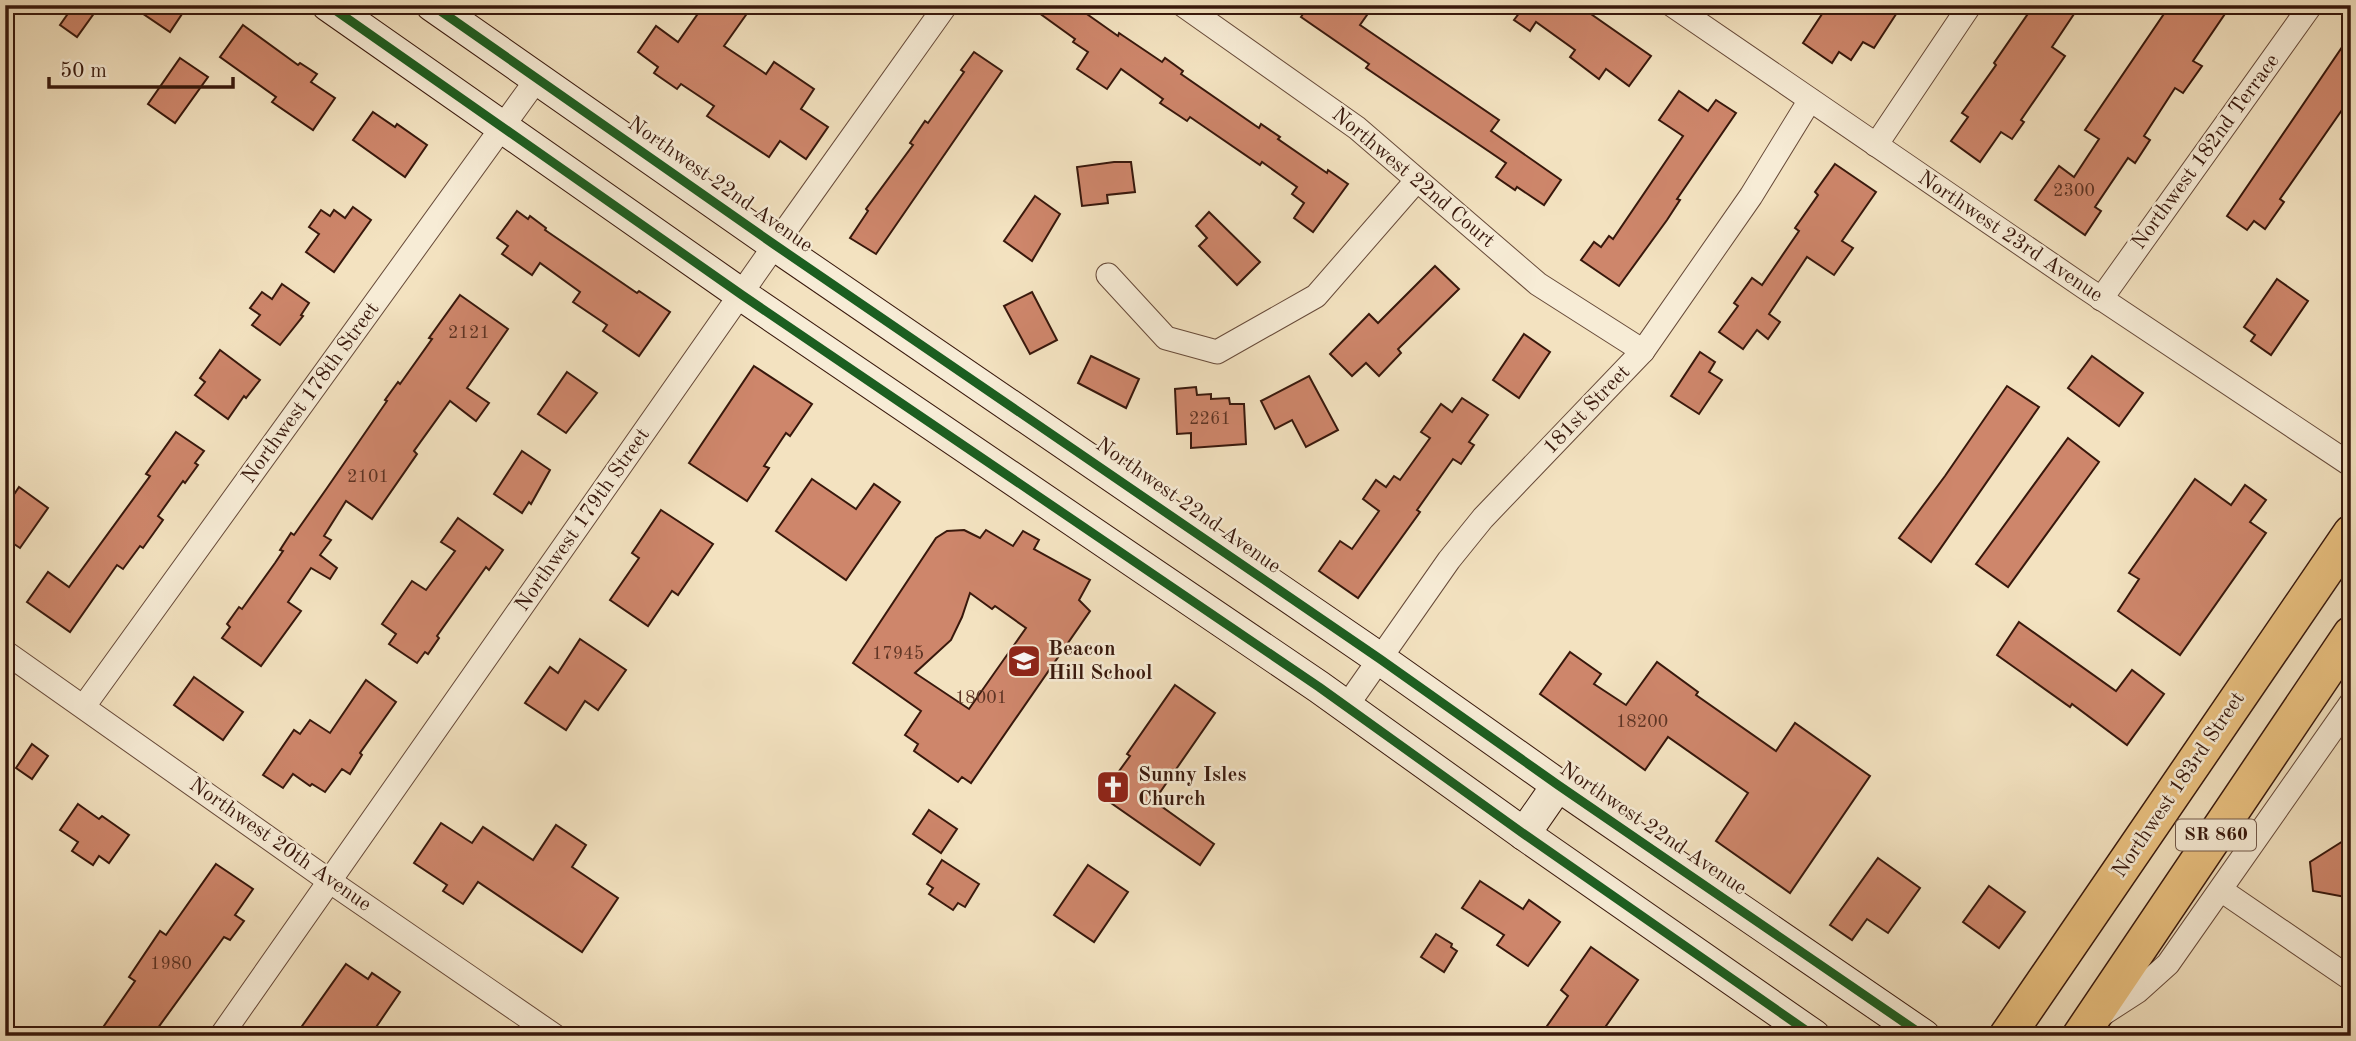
<svg xmlns="http://www.w3.org/2000/svg" width="2356" height="1041" font-family="'Old Standard TT',serif">
<style>
.building{fill:#ce866b;stroke:#38180c;stroke-width:2;fill-rule:evenodd}
.lines{fill:none;stroke-linecap:round;stroke-linejoin:round}
.street-casing{stroke:#674a39;stroke-width:25}
.secondary-casing{stroke:#38180c;stroke-width:34}
.primary-casing{stroke:#38180c;stroke-width:38}
.street{stroke:#f7ecd6;stroke-width:23}
.secondary{stroke:#f7ecd6;stroke-width:32}
.primary{stroke:#eac180;stroke-width:35}
.cycleway-casing{stroke:#f7ecd6;stroke-width:13}
.cycleway{stroke:#1b5e20;stroke-width:9}
.labels{text-anchor:middle;dominant-baseline:central;stroke-width:5;stroke-linejoin:round;paint-order:stroke}
.number-label{font-size:18px;fill:#5e3424}
.shield{fill:#f7ecd6;stroke:#715849;stroke-width:2}
.shield-label{font-size:19px;font-weight:bold;fill:#38180c}
.street-label{font-size:21px;fill:#38180c;stroke:#f7ecd6}
.poi-label{font-size:21px;font-weight:bold;fill:#38180c;stroke:#f7ecd6;text-anchor:start}
</style>
<rect width="100%" height="100%" fill="#f3e2c0"/>
<filter id="stains"><feTurbulence type="fractalNoise" baseFrequency=".00286" numOctaves="4"/><feColorMatrix values="0 0 0 0 .2 0 0 0 0 .09 0 0 0 0 .02 0 0 0 .5 -.17"/></filter>
<radialGradient id="worn" r=".72"><stop offset=".6" stop-color="#630" stop-opacity="0"/><stop offset="1" stop-color="#630" stop-opacity=".3"/></radialGradient>
<g class="building">
<polygon points="74,5 100,5 77,37 60,25"/>
<polygon points="130,5 188,5 170,32"/>
<polygon points="704,5 753,5 724,46 766,74 774,62 814,89 801,109 828,127 806,159 780,141 769,157 707,116 714,106 681,84 677,89 654,73 658,67 638,52 656,26 678,42"/>
<polygon points="1028,5 1074,5 1118,36 1119,33 1162,62 1165,58 1183,71 1181,74 1259,128 1261,124 1280,137 1278,139 1327,173 1328,170 1348,184 1313,232 1294,218 1304,203 1292,194 1297,187 1262,162 1260,165 1190,117 1187,121 1160,103 1163,99 1121,69 1107,89 1077,69 1088,52 1073,42 1075,39"/>
<polygon points="1309,5 1374,5 1360,25 1499,120 1491,131 1561,180 1544,205 1517,187 1515,190 1496,177 1506,163 1366,68 1369,64 1301,17"/>
<polygon points="1511,5 1578,5 1651,56 1629,86 1606,69 1599,79 1570,57 1575,50 1536,22 1530,31 1514,20 1520,12"/>
<polygon points="1828,5 1902,5 1874,48 1863,42 1851,60 1839,52 1832,63 1803,43"/>
<polygon points="2034,5 2080,5 2052,47 2065,56 2021,120 2024,122 2012,139 2001,132 1980,162 1951,141 1968,117 1962,113 1996,65 1994,63"/>
<polygon points="2170,5 2231,5 2193,61 2202,66 2183,93 2175,88 2144,136 2150,140 2135,163 2128,158 2095,207 2101,211 2085,235 2035,200 2059,166 2074,177 2099,139 2085,130"/>
<polygon points="243,25 298,65 300,63 317,74 311,82 335,98 313,130 272,102 276,97 220,57"/>
<polygon points="2351,34 2351,97 2280,199 2284,202 2265,229 2254,221 2247,230 2227,216"/>
<polygon points="974,52 1002,71 876,254 850,238 868,211 866,209 913,145 910,143 925,121 928,123 964,72 961,70"/>
<polygon points="180,58 208,77 175,123 148,104"/>
<polygon points="1679,91 1708,111 1716,100 1736,113 1677,199 1680,200 1667,220 1619,286 1581,260 1594,242 1601,247 1609,236 1613,239 1683,136 1659,120"/>
<polygon points="373,112 395,127 397,124 427,145 405,177 353,140"/>
<polygon points="1114,162 1131,162 1135,192 1107,195 1108,203 1082,206 1077,167"/>
<polygon points="1835,164 1876,192 1842,241 1853,248 1834,275 1807,257 1769,314 1780,322 1768,339 1757,330 1743,349 1719,332 1738,306 1734,303 1752,278 1762,285 1799,231 1795,228 1818,195 1815,192"/>
<polygon points="1035,196 1060,214 1032,261 1004,241"/>
<polygon points="353,207 371,220 334,272 306,252 319,234 309,227 321,210 330,216 334,210 345,218"/>
<polygon points="517,211 528,219 530,216 546,228 545,230 637,293 639,291 670,312 639,356 603,331 607,325 573,302 580,292 540,263 532,275 502,254 508,246 497,238"/>
<polygon points="1209,212 1260,262 1237,285 1199,246 1207,238 1196,226"/>
<polygon points="1435,266 1459,289 1398,349 1401,353 1379,376 1366,363 1352,376 1330,354 1369,314 1378,323"/>
<polygon points="2277,279 2308,301 2271,355 2251,341 2255,335 2244,327"/>
<polygon points="282,284 309,303 301,315 303,316 280,345 252,325 260,315 250,308 262,292 272,299"/>
<polygon points="1032,292 1057,340 1030,354 1004,306"/>
<polygon points="460,295 508,329 467,388 489,403 476,421 450,401 414,451 417,454 372,519 346,501 324,536 331,540 320,555 337,568 330,579 311,568 288,602 301,611 261,666 222,638 230,627 227,624 239,607 242,609 275,563 283,551 280,550 291,533 294,535 327,488 387,401 385,400 398,382 400,384 432,339 429,338"/>
<polygon points="1524,334 1550,352 1519,398 1493,380"/>
<polygon points="220,350 260,380 246,398 244,396 228,419 195,395 205,382 200,378"/>
<polygon points="1700,352 1715,362 1709,372 1722,380 1699,414 1671,396"/>
<polygon points="1091,356 1139,379 1126,408 1078,383"/>
<polygon points="2092,356 2143,393 2119,426 2068,388"/>
<polygon points="754,366 812,404 790,436 786,433 764,466 769,468 747,501 689,463"/>
<polygon points="567,372 597,393 566,433 538,414"/>
<polygon points="1309,376 1338,430 1306,447 1292,420 1275,429 1261,401"/>
<polygon points="2007,386 2039,407 1931,562 1899,538 1945,476"/>
<polygon points="1196,387 1197,395 1211,394 1211,399 1229,398 1230,404 1244,404 1246,444 1191,448 1191,433 1177,434 1175,389"/>
<polygon points="1462,398 1488,415 1469,442 1474,445 1461,464 1453,459 1417,510 1420,512 1358,598 1319,571 1340,541 1352,549 1379,511 1363,499 1376,480 1386,487 1394,476 1400,480 1430,438 1421,432 1441,404 1452,412"/>
<polygon points="176,432 204,451 195,463 198,465 185,483 183,481 158,516 163,520 143,548 140,546 123,569 117,565 70,632 27,602 48,572 69,587 150,476 146,474"/>
<polygon points="2068,438 2099,462 2008,587 1976,564"/>
<polygon points="522,451 550,470 531,504 529,502 522,513 494,494"/>
<polygon points="812,479 856,509 874,484 900,502 846,580 776,531"/>
<polygon points="2195,479 2231,505 2245,485 2266,500 2250,522 2266,533 2180,655 2118,611 2139,579 2129,573"/>
<polygon points="19,487 48,508 20,548 5,538 5,508"/>
<polygon points="661,510 713,544 678,595 672,591 648,626 610,600 639,558 632,553"/>
<polygon points="458,518 503,550 489,570 486,567 437,636 439,638 428,654 425,652 417,663 389,644 396,634 382,624 412,581 426,590 455,551 441,542"/>
<path d="M 964,530 L 980,538 L 986,530 L 1013,546 L 1023,531 L 1039,540 L 1034,549 L 1090,580 L 1079,600 L 1090,611 L 971,783 L 962,777 L 958,782 L 914,751 L 918,744 L 905,735 L 921,711 L 853,663 L 936,538 L 947,531 ZM 970,593 L 992,609 L 995,606 L 1026,628 L 969,709 L 915,673 L 951,640 L 962,617 Z"/>
<polygon points="2019,622 2116,691 2132,670 2164,694 2127,745 2072,704 2070,707 1997,655"/>
<polygon points="580,639 626,670 598,710 585,701 566,730 525,703 550,667 558,673"/>
<polygon points="1570,652 1601,674 1594,684 1626,705 1657,662 1698,692 1696,695 1776,751 1795,723 1870,776 1790,893 1716,841 1748,793 1668,737 1645,770 1540,694"/>
<polygon points="194,677 243,712 223,740 174,705"/>
<polygon points="366,680 396,702 360,753 362,755 350,774 342,769 325,792 312,784 310,786 293,774 283,788 263,775 294,730 300,734 310,720 330,733"/>
<polygon points="1175,685 1215,713 1154,801 1214,844 1200,865 1101,796 1130,756 1127,754"/>
<polygon points="32,744 48,756 32,779 16,768"/>
<polygon points="78,804 99,819 102,816 129,835 109,863 99,856 93,865 72,851 78,842 60,830"/>
<polygon points="929,810 957,829 941,853 913,834"/>
<polygon points="441,823 472,843 483,827 533,860 556,825 586,845 572,867 618,898 582,952 478,882 463,904 443,891 447,885 414,863"/>
<polygon points="2351,836 2351,898 2313,891 2310,862"/>
<polygon points="1878,858 1920,888 1888,933 1867,919 1852,940 1830,925"/>
<polygon points="942,860 979,884 965,907 958,903 953,910 929,894 933,888 927,884"/>
<polygon points="216,864 253,889 235,915 244,921 230,940 224,937 152,1036 97,1036 135,981 129,977 160,931 166,935"/>
<polygon points="1088,865 1128,892 1094,942 1054,915"/>
<polygon points="1480,881 1523,909 1529,900 1560,922 1528,966 1497,945 1504,935 1462,908"/>
<polygon points="1989,886 2025,912 1999,948 1963,922"/>
<polygon points="1436,934 1452,944 1451,947 1457,951 1444,972 1421,957"/>
<polygon points="1591,947 1638,980 1599,1036 1540,1036 1568,996 1561,990"/>
<polygon points="346,964 368,979 372,973 400,992 370,1036 295,1036"/>
</g>
<g class="lines">
<g class="street-casing">
<g id="street">
<polyline points="1183,5 1357,128 1538,284 1643,351"/>
<polyline points="1672,5 2084,287 2351,465"/>
<polyline points="1876,145 1970,5"/>
<polyline points="1108,275 1166,338 1217,352 1316,296 1417,180"/>
<polyline points="2101,299 2311,5"/>
<polyline points="5,652 328,880 555,1036"/>
<polyline points="84,706 537,79"/>
<polyline points="1346,707 1449,560 1483,518 1643,351 1751,196 1810,100"/>
<polyline points="2221,890 2351,979"/>
<polyline points="2101,1015 2138,991 2168,964 2351,703"/>
<polyline points="221,1036 775,245 946,5"/>
</g>
</g>
<g class="secondary-casing">
<g id="secondary">
<polyline points="328,5 742,295 1319,687 1524,834 1814,1036"/>
<polyline points="432,5 775,245 1380,659 1558,785 1924,1036"/>
<polyline points="1524,834 1558,785"/>
</g>
</g>
<g class="primary-casing">
<g id="primary">
<polyline points="2007,1036 2351,533"/>
<polyline points="2080,1036 2351,634"/>
</g>
</g>
<use href="#street" class="street"/>
<use href="#secondary" class="secondary"/>
<use href="#primary" class="primary"/>
<g class="cycleway-casing">
<g id="cycleway">
<polyline points="328,5 742,295 1319,687 1524,834 1814,1036"/>
<polyline points="432,5 775,245 1380,659 1558,785 1924,1036"/>
</g>
</g>
<use href="#cycleway" class="cycleway"/>
</g>
<defs>
<g id="school-square" transform="scale(1.75)"><rect x="-9" y="-9" width="18" height="18" rx="4" fill="#8f2418" stroke="#f7ecd6"/><path d="M0-5L7-2L0 1L-7-2ZM-4 1L0 2.5L4 1V4Q0 6-4 4Z" fill="#fff"/></g>
<g id="church-square" transform="scale(1.75)"><rect x="-9" y="-9" width="18" height="18" rx="4" fill="#8f2418" stroke="#f7ecd6"/><path d="M-1.2-6h2.4v3.5h3.3v2.4h-3.3V6h-2.4V-.1h-3.3v-2.4h3.3Z" fill="#fff"/></g>
</defs>
<g fill-rule="evenodd">
<use href="#school-square" x="1024" y="661"/>
<use href="#church-square" x="1113" y="787"/>
</g>
<g class="labels">
<g class="number-label">
<text x="2074" y="191">2300</text>
<text x="469" y="333">2121</text>
<text x="1210" y="419">2261</text>
<text x="368" y="477">2101</text>
<text x="898" y="654">17945</text>
<text x="981" y="698">18001</text>
<text x="1642" y="722">18200</text>
<text x="171" y="964">1980</text>
</g>
<rect class="shield" x="2176" y="819.5" width="80" height="31" rx="5"/>
<g class="shield-label">
<text x="2216" y="835">SR 860</text>
</g>
<g class="street-label">
<text transform="translate(2206 152) rotate(-54)">Northwest 182nd Terrace</text>
<text transform="translate(1413 178) rotate(40)">Northwest 22nd Court</text>
<text transform="translate(720 185) rotate(35)">Northwest 22nd Avenue</text>
<text transform="translate(2010 237) rotate(34)">Northwest 23rd Avenue</text>
<text transform="translate(311 393) rotate(-54)">Northwest 178th Street</text>
<text transform="translate(1587 410) rotate(-46)">181st Street</text>
<text transform="translate(1188 506) rotate(35)">Northwest 22nd Avenue</text>
<text transform="translate(583 520) rotate(-55)">Northwest 179th Street</text>
<text transform="translate(2179 785) rotate(-56)">Northwest 183rd Street</text>
<text transform="translate(1653 829) rotate(34)">Northwest 22nd Avenue</text>
<text transform="translate(280 845) rotate(35)">Northwest 20th Avenue</text>
</g>
<g class="poi-label">
<text x="1048" y="649">Beacon<tspan x="1048" dy="24">Hill School</tspan></text>
<text x="1138" y="775">Sunny Isles<tspan x="1138" dy="24">Church</tspan></text>
</g>
</g>
<rect width="2356" height="1041" fill="none" stroke="#f3e2c0" stroke-width="28"/>
<rect x="7" y="7" width="2342" height="1027" fill="none" stroke="#38180c" stroke-width="3.5"/>
<rect x="14" y="14" width="2328" height="1013" fill="none" stroke="#38180c" stroke-width="2"/>
<path d="M49 77v10h184v-10" fill="none" stroke="#38180c" stroke-width="3.5"/>
<text x="60" y="77" font-size="21" fill="#38180c" stroke="#f7ecd6" stroke-width="5" paint-order="stroke">50 m</text>
<rect width="100%" height="100%" filter="url(#stains)"/>
<rect width="100%" height="100%" fill="url(#worn)"/>
</svg>
